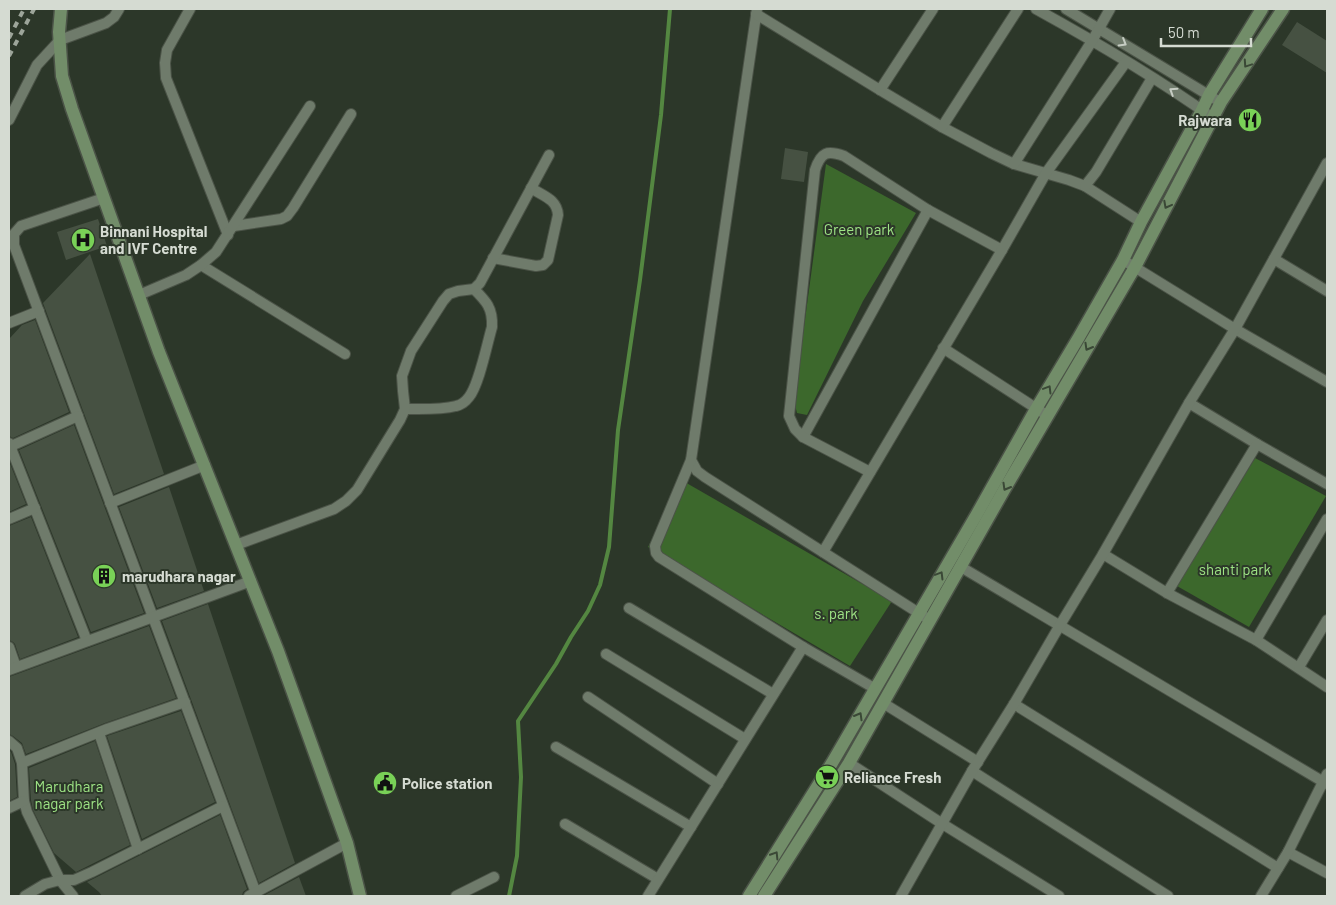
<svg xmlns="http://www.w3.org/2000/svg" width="1336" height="905" font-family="Barlow,sans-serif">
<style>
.green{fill:#3c682c}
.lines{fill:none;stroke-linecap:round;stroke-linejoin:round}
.stream{stroke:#548741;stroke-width:4}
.building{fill:#465142}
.street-casing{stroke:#4b5347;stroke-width:12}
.secondary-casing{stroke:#4b5347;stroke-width:15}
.street{stroke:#6f7b6b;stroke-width:10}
.secondary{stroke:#728d69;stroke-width:12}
.rail{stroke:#9da59a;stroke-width:4;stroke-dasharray:6 6;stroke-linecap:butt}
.oneway{stroke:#c6cdc3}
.oneway2{stroke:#3a4836}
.labels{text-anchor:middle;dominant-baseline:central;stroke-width:4;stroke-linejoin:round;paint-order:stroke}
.poi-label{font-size:15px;font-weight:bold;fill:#d5dbd2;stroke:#2c3729;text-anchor:start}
.park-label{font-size:15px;fill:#9ee485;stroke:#2c3729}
</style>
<rect width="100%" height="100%" fill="#2c3729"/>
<g class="green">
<polygon points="826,164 916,213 863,301 807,415 797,413 794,401"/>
<polygon points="1255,458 1326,496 1249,627 1177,586"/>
<polygon points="683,481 892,601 850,666 648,547"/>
</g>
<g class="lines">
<polyline class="stream" points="509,896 517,856 521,777 518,721 556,664 571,637 588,611 600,585 609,547 618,430 640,280 661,115 670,9"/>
</g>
<g class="building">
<polygon points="1297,22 1327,41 1327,73 1282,45"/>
<polygon points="785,148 808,152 804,182 781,179"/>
<polygon points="98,219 107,246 66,260 57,232"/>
<polygon points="90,254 164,474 114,494 43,303"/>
<polygon points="35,320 69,412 13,438 9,436 9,339 22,325"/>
<polygon points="74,425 144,613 91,632 19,450"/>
<polygon points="9,461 26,504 9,512"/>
<polygon points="169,487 204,591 157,608 119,507"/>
<polygon points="31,517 78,637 20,659 15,644 13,642 9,640 9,526"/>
<polygon points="208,604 295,863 259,883 162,621"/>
<polygon points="149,626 176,698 105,723 26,754 22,743 13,736 9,734 9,677"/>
<polygon points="181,711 215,802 142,839 107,736"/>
<polygon points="95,741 130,845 76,872 54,853 33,810 31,800 29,768"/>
<polygon points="9,750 11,752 15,764 17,797 9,801"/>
<polygon points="220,815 247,889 243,892 242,896 102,896 99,892 87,882"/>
<polygon points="299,877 306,896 263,896"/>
</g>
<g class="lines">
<g class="street-casing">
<g id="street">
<polyline points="190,9 167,50 165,63 166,78 228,235"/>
<polyline points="757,9 691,460 697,471 705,477 925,617"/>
<path d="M 1036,9 C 1096,42 1157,78 1213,118"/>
<polyline points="1066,9 1215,99"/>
<polyline points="756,14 880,90 942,127 991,153 1014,164 1069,180 1085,186 1141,222"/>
<polyline points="880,90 933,9"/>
<polyline points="9,120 37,65 60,40 106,23 114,17 119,9"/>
<polyline points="942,127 1018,9"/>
<polyline points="1014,164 1092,41 1110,9"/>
<polyline points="1085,186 1096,172 1152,78"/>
<polyline points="104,198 21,226 14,234 14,245 256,893"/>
<polyline points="234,226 281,219 287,216 293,208 351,114"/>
<path d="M 493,258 L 536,266 L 543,265 L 548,260 L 558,215 C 557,199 543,196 531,188"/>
<polyline points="1274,259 1327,291"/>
<polyline points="1128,263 1235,329 1327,382"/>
<polyline points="201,265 345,354"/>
<polyline points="139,295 186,275 201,265 216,252 310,106"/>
<polyline points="9,323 39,311"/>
<polyline points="943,348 1048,416"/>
<polyline points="1189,403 1257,444 1327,484"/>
<path d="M 405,409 C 422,409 440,410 456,406 C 461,405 466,401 469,397 C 479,385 487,344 492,327 C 493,308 486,301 474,289"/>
<polyline points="803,437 928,210"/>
<polyline points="9,443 87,641"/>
<polyline points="9,447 78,416"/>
<polyline points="691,460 655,546 656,553 659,557 803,647 874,688"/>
<path d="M 870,472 L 803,437 L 795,429 L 789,416 L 815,170 C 821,152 827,150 844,156 L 928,210 L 1002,250"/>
<polyline points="110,503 205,465"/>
<polyline points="9,519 35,508"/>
<polyline points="236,545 334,509 346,501 357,490 400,420 405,409 403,391 402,376 411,351 443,301 449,294 458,291 474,289 480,283 549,155"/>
<polyline points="823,552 1002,250 1046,173 1126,62"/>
<polyline points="1103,554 1167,593 1256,640 1327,687"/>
<polyline points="961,567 1327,784"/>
<polyline points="1167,593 1257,444"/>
<polyline points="629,608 773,694"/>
<polyline points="1256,640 1327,519"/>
<polyline points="9,647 16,667"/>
<polyline points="606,654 745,739"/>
<polyline points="1299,667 1327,620"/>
<polyline points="9,670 251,581"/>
<polyline points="588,697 718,784"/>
<polyline points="883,703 978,762"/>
<polyline points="1014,704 1278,868"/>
<polyline points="99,733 138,849"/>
<polyline points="9,741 17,748 22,763 24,801 27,812 60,880 73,896"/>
<polyline points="556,747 691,827"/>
<polyline points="22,763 107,729 185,702"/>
<polyline points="849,763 941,823 1059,896"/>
<polyline points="972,771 1168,896"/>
<polyline points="9,808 24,801"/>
<polyline points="565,824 658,879"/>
<polyline points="1288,852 1327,873"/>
<polyline points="25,896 45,884 60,880 74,880 92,872 223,806"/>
<polyline points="249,896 347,843"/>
<polyline points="456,896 494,877"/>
<polyline points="648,896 803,647"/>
<polyline points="901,896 972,771 1014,704 1060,625 1103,554 1189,403 1235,329 1327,163"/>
<polyline points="1261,896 1288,852 1327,774"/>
</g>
</g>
<g class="secondary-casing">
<g id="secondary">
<polyline points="61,9 59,32 62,76 72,109 159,352 278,651 347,843 360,896"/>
<polyline points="749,896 832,763 977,514 1036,409 1079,337 1123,260 1141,222 1202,110 1209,95 1262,9"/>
<polyline points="764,896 849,763 1004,490 1135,267 1221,102 1283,9"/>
</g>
</g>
<use href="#street" class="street"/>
<use href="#secondary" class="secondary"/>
<g class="rail">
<polyline points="9,38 24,9"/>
<polyline points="9,56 34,9"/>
</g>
</g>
<defs><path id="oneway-chevron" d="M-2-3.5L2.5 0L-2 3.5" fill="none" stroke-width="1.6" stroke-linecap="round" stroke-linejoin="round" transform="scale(1.25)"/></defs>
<g class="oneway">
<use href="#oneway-chevron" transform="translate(1123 43) rotate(31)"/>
<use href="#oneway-chevron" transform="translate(1173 91) rotate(-147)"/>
</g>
<g class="oneway2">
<use href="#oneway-chevron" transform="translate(1247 64) rotate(124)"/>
<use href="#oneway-chevron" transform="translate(1167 205) rotate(118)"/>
<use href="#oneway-chevron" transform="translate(1088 347) rotate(120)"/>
<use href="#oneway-chevron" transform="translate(1048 389) rotate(-59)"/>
<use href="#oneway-chevron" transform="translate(1006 487) rotate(120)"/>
<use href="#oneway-chevron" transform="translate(940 575) rotate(-59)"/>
<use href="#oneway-chevron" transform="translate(859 716) rotate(-60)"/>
<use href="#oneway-chevron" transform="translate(775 855) rotate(-58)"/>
</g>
<defs>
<g id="restaurant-disc" transform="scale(1.25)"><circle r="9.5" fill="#79d157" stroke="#2c3729"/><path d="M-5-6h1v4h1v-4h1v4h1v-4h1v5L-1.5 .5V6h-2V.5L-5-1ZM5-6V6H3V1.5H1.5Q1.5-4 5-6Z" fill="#111"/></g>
<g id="hospital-disc" transform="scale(1.25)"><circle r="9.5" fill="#79d157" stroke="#2c3729"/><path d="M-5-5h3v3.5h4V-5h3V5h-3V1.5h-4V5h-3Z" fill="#111"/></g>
<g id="building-disc" transform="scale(1.25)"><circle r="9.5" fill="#79d157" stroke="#2c3729"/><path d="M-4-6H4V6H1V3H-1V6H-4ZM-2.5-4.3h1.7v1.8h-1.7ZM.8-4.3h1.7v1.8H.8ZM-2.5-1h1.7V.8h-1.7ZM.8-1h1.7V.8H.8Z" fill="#111"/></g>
<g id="supermarket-disc" transform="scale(1.25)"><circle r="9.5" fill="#79d157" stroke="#2c3729"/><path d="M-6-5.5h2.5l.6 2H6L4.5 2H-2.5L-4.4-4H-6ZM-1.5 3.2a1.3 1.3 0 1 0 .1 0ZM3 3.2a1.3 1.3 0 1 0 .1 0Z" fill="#111"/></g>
<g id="civic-disc" transform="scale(1.25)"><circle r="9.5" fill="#79d157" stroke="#2c3729"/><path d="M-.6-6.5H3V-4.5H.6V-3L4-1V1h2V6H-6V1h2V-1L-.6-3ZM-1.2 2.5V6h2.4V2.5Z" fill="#111"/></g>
</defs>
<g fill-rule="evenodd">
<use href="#restaurant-disc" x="1250" y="120"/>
<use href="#hospital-disc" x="83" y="240"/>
<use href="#building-disc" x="104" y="576"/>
<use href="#supermarket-disc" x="827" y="777"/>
<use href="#civic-disc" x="385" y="783"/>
</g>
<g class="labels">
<g class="poi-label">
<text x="1232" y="120" text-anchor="end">Rajwara</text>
<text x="100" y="231">Binnani Hospital<tspan x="100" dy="17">and IVF Centre</tspan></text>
<text x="122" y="576">marudhara nagar</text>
<text x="844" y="777">Reliance Fresh</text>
<text x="402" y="783">Police station</text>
</g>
<g class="park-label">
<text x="859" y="229">Green park</text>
<text x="1235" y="569">shanti park</text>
<text x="836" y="613">s. park</text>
<text x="69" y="786">Marudhara<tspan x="69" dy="17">nagar park</tspan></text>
</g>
</g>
<rect width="1336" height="905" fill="none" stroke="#d5dbd2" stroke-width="20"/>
<path d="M1161 38v8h90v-8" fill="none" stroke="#d5dbd2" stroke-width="2.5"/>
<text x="1168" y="38" font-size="15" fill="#d5dbd2" stroke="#2c3729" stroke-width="4" paint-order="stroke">50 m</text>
</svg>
